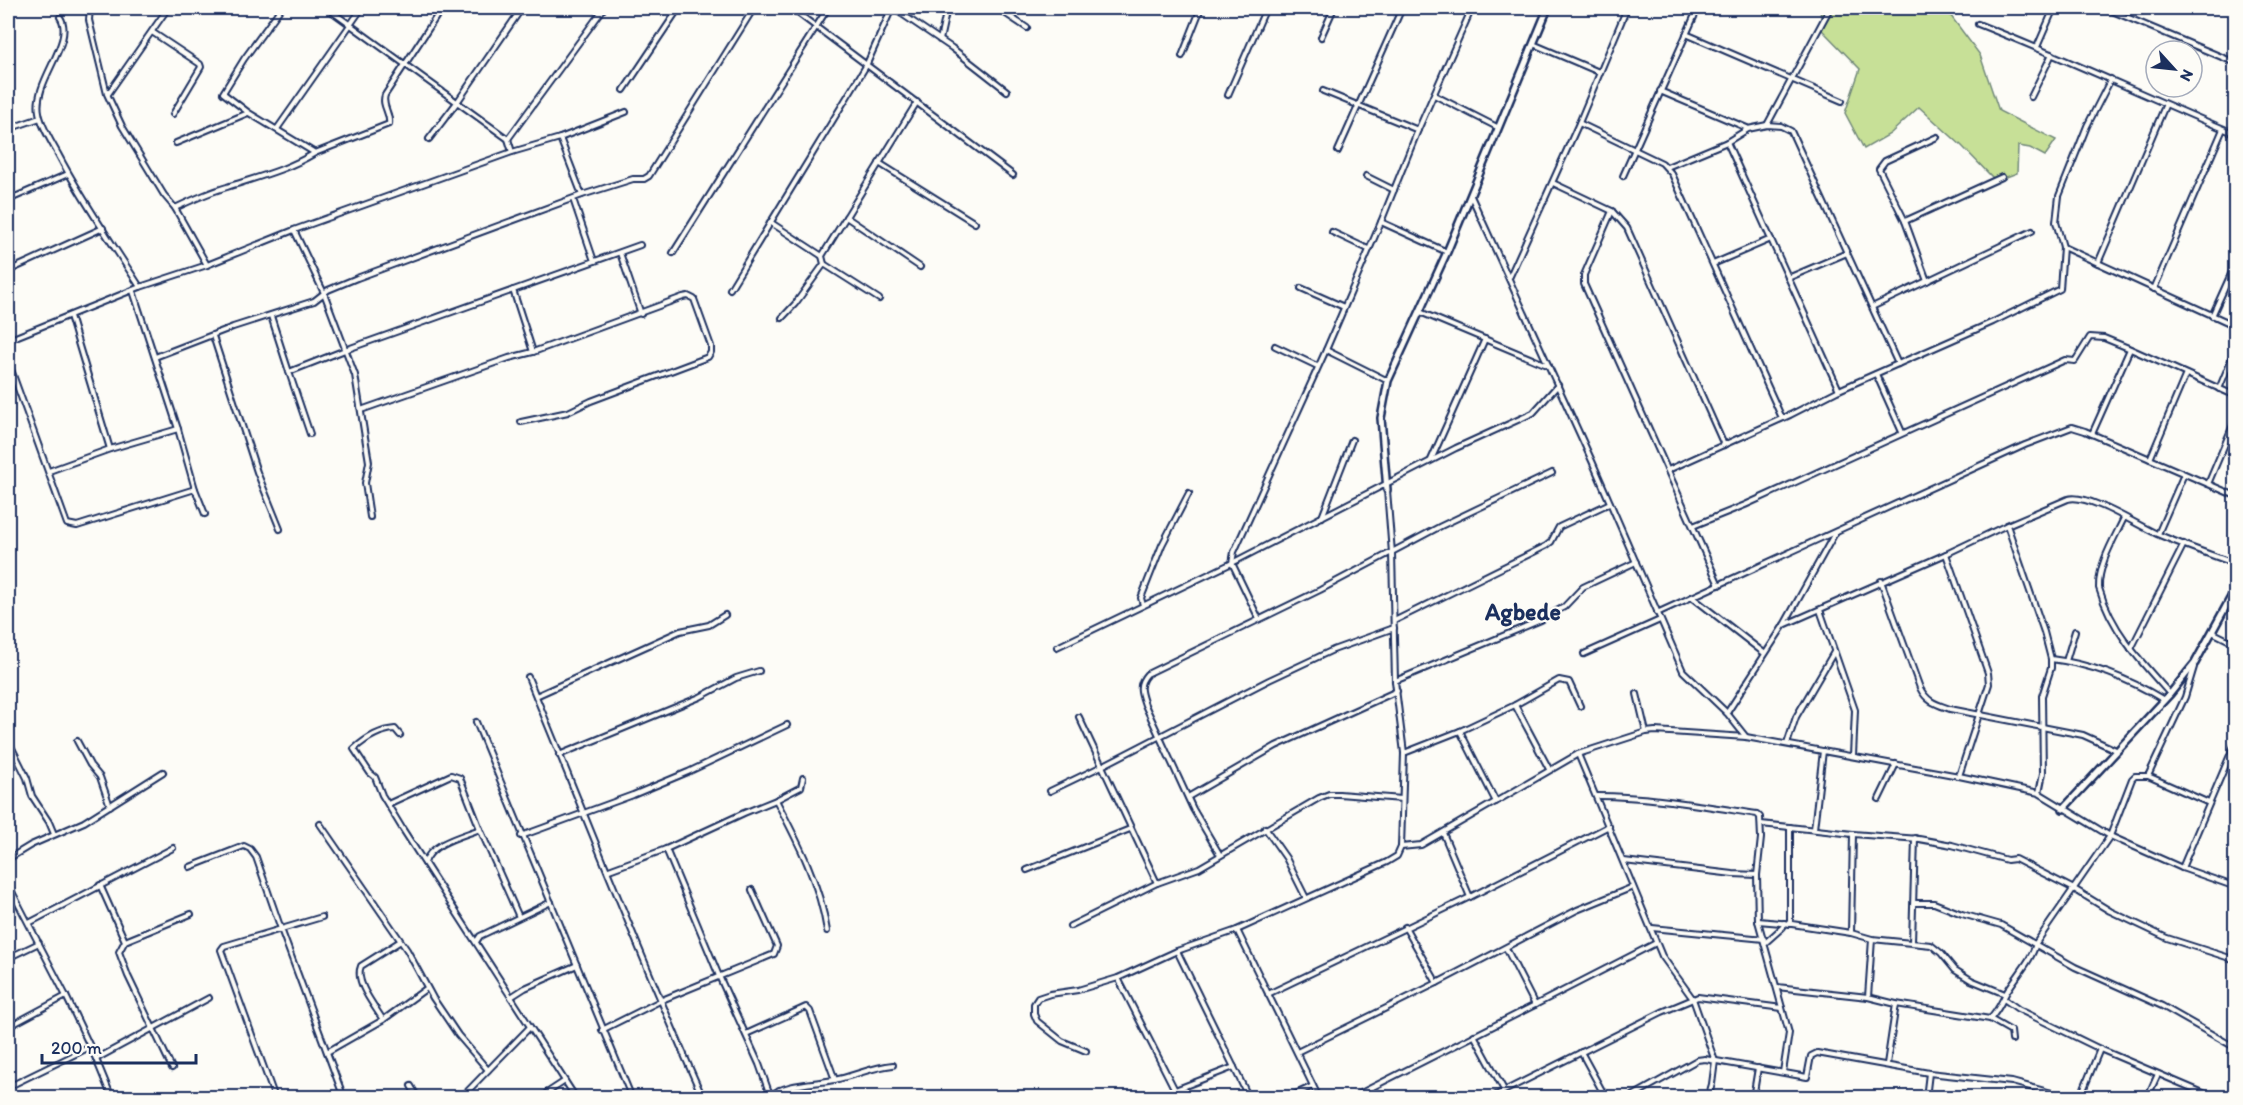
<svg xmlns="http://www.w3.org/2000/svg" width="2243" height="1105" font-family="Itim,sans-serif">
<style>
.green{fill:#c7e097;stroke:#71887a;stroke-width:1.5}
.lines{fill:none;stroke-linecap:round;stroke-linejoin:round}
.minor-casing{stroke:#1b2f5e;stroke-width:8}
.tertiary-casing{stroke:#1b2f5e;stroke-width:10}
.minor{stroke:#fdfcf7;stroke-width:4}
.tertiary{stroke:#fdfcf7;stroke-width:5}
.labels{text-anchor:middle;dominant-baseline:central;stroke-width:4.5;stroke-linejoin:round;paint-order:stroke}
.quarter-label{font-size:24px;font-weight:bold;fill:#1b2f5e;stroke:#fdfcf7}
</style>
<rect width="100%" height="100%" fill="#fdfcf7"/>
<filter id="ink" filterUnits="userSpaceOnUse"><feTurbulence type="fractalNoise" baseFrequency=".0167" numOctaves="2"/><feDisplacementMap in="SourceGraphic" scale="12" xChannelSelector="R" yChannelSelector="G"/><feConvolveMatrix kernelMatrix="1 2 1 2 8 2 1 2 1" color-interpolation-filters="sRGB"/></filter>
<g filter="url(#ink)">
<polygon class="green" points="1820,8 1945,8 1980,55 1999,111 2056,140 2045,156 2030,148 2018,146 2017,173 1996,181 1962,146 1919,107 1890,134 1864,149 1845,113 1860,69 1822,30"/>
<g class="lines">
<g class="minor-casing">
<g id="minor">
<polyline points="90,8 89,20 107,94 122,126 164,195 175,208 207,265"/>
<path d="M 281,8 L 244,59 L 223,93 L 249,113 L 315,153 L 389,124 C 391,113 381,106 385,95 L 442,8"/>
<polyline points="327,8 508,139 512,152"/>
<polyline points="791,8 1013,175"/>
<polyline points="893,8 952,48 1007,91"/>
<polyline points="997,8 1027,28"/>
<polyline points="2105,8 2236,63"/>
<polyline points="8,13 11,8"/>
<path d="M 60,17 C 76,41 33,81 39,112 C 41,126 51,141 58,154 C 82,200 112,243 140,287"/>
<path d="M 1978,24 C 2065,58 2149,98 2236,134"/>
<polyline points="152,32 200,64 201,67 173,114"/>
<polyline points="1686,34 1842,101"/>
<polyline points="1321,37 1334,8"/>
<polyline points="940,40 947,8"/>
<polyline points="1533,44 1599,72"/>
<polyline points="2037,47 2054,8"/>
<polyline points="1182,56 1201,8"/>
<polyline points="624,90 679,8"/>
<polyline points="1323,91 1418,130"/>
<polyline points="1660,91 1747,128"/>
<polyline points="108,94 168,8"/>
<polyline points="1228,95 1266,8"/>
<polyline points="1434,95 1497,127"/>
<polyline points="2031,97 2052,54"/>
<polyline points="1579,123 1662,163 1672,174 1782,418"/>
<polyline points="1767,125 1830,8"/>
<polyline points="8,129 40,118"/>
<polyline points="277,129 362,8"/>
<polyline points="560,138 582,195"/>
<polyline points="429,139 458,101 522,8"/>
<polyline points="508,139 604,8"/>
<polyline points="1727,142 1839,390"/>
<polyline points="176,143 248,113"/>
<polyline points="1338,151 1402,8"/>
<polyline points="879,163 975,223"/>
<polyline points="1667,167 1727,142 1748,129 1767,125 1781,126 1791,131 1898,364"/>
<polyline points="1366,176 1394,190"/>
<polyline points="1623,176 1698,8"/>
<polyline points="1553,183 1612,211 1627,228 1724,445"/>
<polyline points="1471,196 1592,461 1683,671 1727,713 1746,737"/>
<polyline points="573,199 594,261"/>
<polyline points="8,200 68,174"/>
<path d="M 175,208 C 192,200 209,192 227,187 C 258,177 287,170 315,153"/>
<polyline points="1612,211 1584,275 1584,284 1719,585"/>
<polyline points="846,217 920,267"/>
<polyline points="1905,221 2002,177"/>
<polyline points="770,222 822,256"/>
<polyline points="1381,222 1447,252"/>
<polyline points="294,230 324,293 355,375 369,462 365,483 370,517"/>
<polyline points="1332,232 1368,249"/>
<polyline points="2063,247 2236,326"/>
<polyline points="620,253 641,314"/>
<polyline points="673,253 828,8"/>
<polyline points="2098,263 2165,106"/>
<polyline points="824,264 879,299"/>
<polyline points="1713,264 1771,239"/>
<polyline points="8,271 103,228"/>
<polyline points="1510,276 1579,123 1627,8"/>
<polyline points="1788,278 1847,253"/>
<polyline points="1927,281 1905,221 1879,169 1885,161 1937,137"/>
<polyline points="1301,288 1344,307"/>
<polyline points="730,289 866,66 892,8"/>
<polyline points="2154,289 2223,129"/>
<polyline points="513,290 533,352"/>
<polyline points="1872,307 2032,231"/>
<polyline points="1420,312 1549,366"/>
<polyline points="70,316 110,449"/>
<polyline points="271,316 289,372"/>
<polyline points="2212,316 2236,263"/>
<polyline points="782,318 795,304 824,264 822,256 917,102"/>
<polyline points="213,336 257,472 280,529"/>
<polyline points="8,340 140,287 207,265 294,230 512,152 560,138 626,112"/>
<polyline points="1275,346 1317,366"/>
<polyline points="1326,350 1388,381"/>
<polyline points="155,357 233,327 314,301 328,290 357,278 582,195 633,179 644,179 649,176 754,8"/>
<polyline points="8,361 67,524 77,526 195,489 178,429 133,291"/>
<polyline points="1876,374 1902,432"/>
<polyline points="2219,389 2236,348"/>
<polyline points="361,410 509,358 533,352 683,297 688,296 694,299 711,346 711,352 708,357 591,401 568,412 521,422"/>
<polyline points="310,434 289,372 345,350 640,245"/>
<polyline points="2092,434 2130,349"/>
<polyline points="2150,459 2186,374"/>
<polyline points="1431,460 1485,339"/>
<polyline points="1668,470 1790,415 1839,390 1993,322 2060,289 2063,247 2056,222 2059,196 2087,126 2111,79"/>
<polyline points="49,471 110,449 178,429"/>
<polyline points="2208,484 2236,418"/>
<polyline points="195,489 205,514"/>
<polyline points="1322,517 1352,440"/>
<path d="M 2124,518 C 2114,539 2098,565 2099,588 C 2111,630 2141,662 2170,694"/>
<polyline points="1693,526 1745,505 2065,360 2075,361 2090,337 2104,338 2126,347 2236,396"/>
<polyline points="2158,534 2184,474"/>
<polyline points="1946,554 1988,673 1989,684 1959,776"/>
<path d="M 1881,581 L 1920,688 C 1927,702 1936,704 1950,709 L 2083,735 L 2116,750"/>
<polyline points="1692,597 1764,653"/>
<polyline points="1143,605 1141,598 1162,545 1189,493"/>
<polyline points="1820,610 1855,710 1853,756"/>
<polyline points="1657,613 2025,445 2072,427 2085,431 2236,496"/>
<polyline points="1259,619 1232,563 1234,552 1326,350 1381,222 1418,130 1472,8"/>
<polyline points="1394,621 1546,546 1551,542 1559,527 1610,503"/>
<polyline points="1784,625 1946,554 2007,525"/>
<polyline points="2212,632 2236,644"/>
<polyline points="1057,647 1232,563 1456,448 1533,413 1558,385"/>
<polyline points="2131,649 2184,544"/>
<polyline points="1584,654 1660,620"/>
<path d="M 2051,659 C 2091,664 2131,680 2164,700"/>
<polyline points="2066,661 2075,631"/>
<path d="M 528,677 C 586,817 641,959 703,1098"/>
<polyline points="1395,681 1541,620 1564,607 1583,587 1636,562"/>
<polyline points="1637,694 1646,732"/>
<polyline points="536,696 680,631 709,625 725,615"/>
<polyline points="1515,705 1549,769"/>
<polyline points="1727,713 1784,625 1835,533"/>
<polyline points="1079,717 1157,883"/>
<polyline points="476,722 632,1098"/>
<polyline points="1460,731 1496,802"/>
<path d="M 400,735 L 395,729 C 380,730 365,739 354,749 L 370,773 L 375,777 L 382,795 L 402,828 L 576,1098"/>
<polyline points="77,741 90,765 100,777 110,806"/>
<polyline points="9,742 27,778 32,796 49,822 54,834"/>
<polyline points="1787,744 1796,717 1834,652"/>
<polyline points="1404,753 1460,731 1515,705 1559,680 1569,682 1580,706"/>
<polyline points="1578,754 1662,956 1693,999 1715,1061 1712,1084 1708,1098"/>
<polyline points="559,755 700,697 736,678 759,671"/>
<polyline points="2148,776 2185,697 2194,667"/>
<polyline points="1050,791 1102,766 1269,680 1333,650 1394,628"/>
<path d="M 2039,793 L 2043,773 L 2042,696 L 2051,668 L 2051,659 L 2044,632 L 2007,525 L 2068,499 C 2088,493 2137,525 2157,534 C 2183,545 2209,554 2236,564"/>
<path d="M 1597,796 C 1650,796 1705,806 1757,814 L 1760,817 L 1761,838 L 1757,875 L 1733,874 L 1624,861"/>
<polyline points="1188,797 1276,746 1397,691"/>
<polyline points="1879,799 1896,764"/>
<path d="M 776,800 C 798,842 820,884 827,931"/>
<polyline points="388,804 451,775 460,778 480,829 519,917"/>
<polyline points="320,824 407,950 433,998 458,1035 488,1070"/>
<polyline points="1761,824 1853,834 1919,839 1952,845 2007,860 2015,859 2074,889 2110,911 2167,938 2236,960"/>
<polyline points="1265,828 1286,858 1306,898"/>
<polyline points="1814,829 1823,751"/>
<polyline points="1443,833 1470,897"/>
<polyline points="521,836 633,795 688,772 787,725"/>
<polyline points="1401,847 1421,845 1578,754 1646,732 1655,731 1746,737 1959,776 2039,793 2110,836 2182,868 2236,887"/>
<polyline points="666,849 719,976 759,1064 770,1095"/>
<path d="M 1220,855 L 1193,809 L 1145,705 C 1141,693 1137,685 1147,674 L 1320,590 L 1441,526 L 1552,473"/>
<polyline points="8,859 31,845 84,822 163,772"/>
<path d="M 425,863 C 430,843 463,836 480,829"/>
<polyline points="190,867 244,846 250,849 256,857 281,929 344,1098"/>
<polyline points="2182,868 2236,741"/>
<polyline points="609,870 666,849 744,813 776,800 801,787 803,778"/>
<polyline points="1027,870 1130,829"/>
<polyline points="1757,875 1758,921 1789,1033 1783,1072"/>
<polyline points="8,884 66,996 96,1059 112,1098"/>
<polyline points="100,885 125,941 119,952 128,976 172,1068"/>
<polyline points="1914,903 1934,903 1962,914 2001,925 2075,967 2162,1006 2236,1048"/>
<polyline points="1758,921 1792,924 1851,933 1872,939 1931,945 1941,953 1955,970 1971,980 2005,994"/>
<polyline points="29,923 173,848"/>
<polyline points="1790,924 1790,827"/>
<polyline points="1070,926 1157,883 1199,868 1319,798 1329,794 1339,794 1402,799"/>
<polyline points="1405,927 1437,983"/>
<polyline points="1652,928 1764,939"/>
<polyline points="1237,930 1319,1098"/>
<polyline points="1851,933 1853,834"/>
<polyline points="125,941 191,914"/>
<polyline points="476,942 480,936 551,902"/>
<polyline points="1912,942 1915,838"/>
<polyline points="1765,943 1783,927 1784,923"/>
<polyline points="1506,948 1535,1005 1656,943"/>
<polyline points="1177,951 1249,1098"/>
<polyline points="8,958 39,943"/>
<polyline points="1118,978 1179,1098"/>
<polyline points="1777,987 1868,997 1896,1004 1990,1019 2011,1031 2012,1040"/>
<polyline points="1268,994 1470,897 1609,826"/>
<polyline points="511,997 525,988 577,965"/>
<polyline points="1868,997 1872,939"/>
<polyline points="2004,999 2018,1009 2100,1049 2215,1098"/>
<path d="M 1990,1019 C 1999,1010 2002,1000 2008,990 C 2017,975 2032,960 2036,943 L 2110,836 L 2132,779 L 2135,776 L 2148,776 L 2209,803"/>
<path d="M 383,1020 C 375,1006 354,982 361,966 L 399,942"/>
<polyline points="8,1027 66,996"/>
<polyline points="602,1030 662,1000 774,954 777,946 752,890"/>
<polyline points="746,1034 806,1007 810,1011 835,1080"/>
<polyline points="1474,1035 1504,1090"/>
<polyline points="1086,1051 1062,1041 1037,1021 1034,1014 1034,1004 1038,998 1050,994 1078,990 1118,978 1177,951 1237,930 1387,862 1397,856 1401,847 1404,753 1395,681 1392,553 1387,490"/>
<polyline points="327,1052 383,1020 427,988"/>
<polyline points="1297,1052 1437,983 1577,910 1633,887"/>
<polyline points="1581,1052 1606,1098"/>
<polyline points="96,1059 209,998"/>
<polyline points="1887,1064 1896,1004"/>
<polyline points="411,1086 418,1098"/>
<polyline points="8,1087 90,1047"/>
<polyline points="779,1090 783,1098"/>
<polyline points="1175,1090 1234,1067"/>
<polyline points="275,1098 221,950 224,946 322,917"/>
<polyline points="461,1098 530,1027"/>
<polyline points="539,1098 565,1081"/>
<path d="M 767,1098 C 784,1083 813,1084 834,1080 C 854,1076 872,1067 893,1065"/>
<polyline points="1287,1098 1313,1086"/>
<polyline points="1351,1098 1535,1005"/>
<polyline points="1490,1098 1662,1012 1698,997 1782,1008"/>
<polyline points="1629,1098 1697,1060 1705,1059 1807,1077 1811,1056 1817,1053 1929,1073 2012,1082 2070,1098"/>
<polyline points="1753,1098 1758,1068"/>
<polyline points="1926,1098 1929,1073"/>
<polyline points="2077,1098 2082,1093 2100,1049"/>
<polyline points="2147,1098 2158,1074"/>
</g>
</g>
<g class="tertiary-casing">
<g id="tertiary">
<polyline points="1387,490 1381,418 1388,381 1447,252 1548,8"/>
<polyline points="2063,809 2170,694 2195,663 2236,588"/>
</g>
</g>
<use href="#minor" class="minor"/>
<use href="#tertiary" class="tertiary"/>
</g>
</g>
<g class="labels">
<g class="quarter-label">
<text x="1523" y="611">Agbede</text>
</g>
</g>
<rect width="2243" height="1105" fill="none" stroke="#fdfcf7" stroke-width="30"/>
<rect x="15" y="15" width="2213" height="1075" fill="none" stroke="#1b2f5e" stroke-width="2" filter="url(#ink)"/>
<g transform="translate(2174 69) rotate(117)"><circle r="28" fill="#fdfcf7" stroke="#a3aaba" stroke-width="1.5"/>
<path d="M0-4.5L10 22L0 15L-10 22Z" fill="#1b2f5e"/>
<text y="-9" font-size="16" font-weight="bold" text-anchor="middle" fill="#1b2f5e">N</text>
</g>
<path d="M42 1054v9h154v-9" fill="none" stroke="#1b2f5e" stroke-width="3"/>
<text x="51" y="1054" font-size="18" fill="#1b2f5e" stroke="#fdfcf7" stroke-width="4.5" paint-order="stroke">200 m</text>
</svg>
